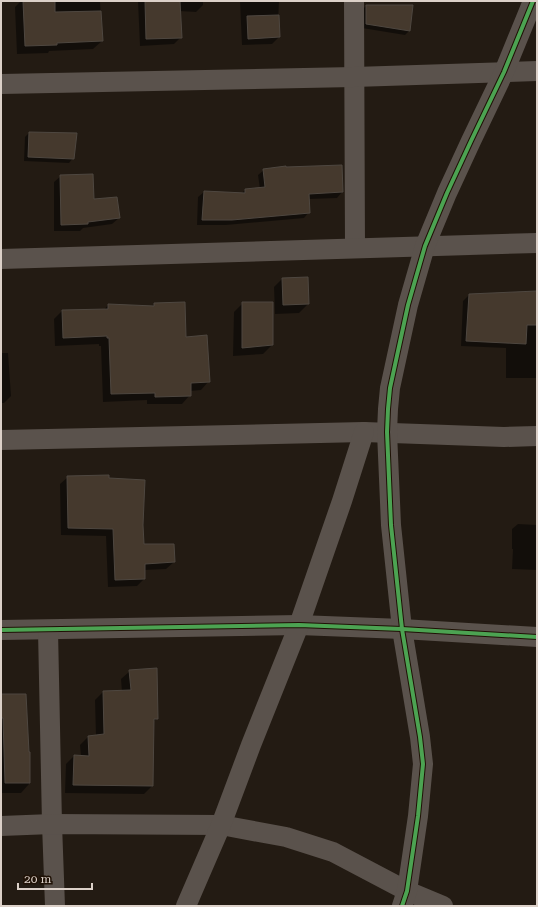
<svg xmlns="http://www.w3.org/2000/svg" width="538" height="907" font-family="'Roboto Serif',serif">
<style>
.shadow{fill:#0007}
.building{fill:#45392d;stroke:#4e4740}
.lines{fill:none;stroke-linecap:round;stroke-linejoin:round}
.minor{stroke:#5a524c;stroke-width:20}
.cycleway-casing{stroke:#1f1105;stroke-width:6}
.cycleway{stroke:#4ca352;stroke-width:4}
</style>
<rect width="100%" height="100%" fill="#231b13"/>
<g class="shadow">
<polygon points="21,1 100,1 102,41 93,49 49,51 48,53 17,54 15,7"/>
<polygon points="138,1 203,1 203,5 196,12 179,11 181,37 174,44 140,46"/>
<polygon points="240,1 279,1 278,23 279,37 272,44 242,45"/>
<polygon points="366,6 412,6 409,31 405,35 362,28 362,10"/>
<polygon points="29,133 73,158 69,163 24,161 25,137"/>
<polygon points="341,166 342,192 337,198 309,199 309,212 304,218 226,225 197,225 198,197 204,192 241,194 245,190 260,189 258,175 264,170"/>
<polygon points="61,176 93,200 119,218 112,224 83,228 80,231 54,231 54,182"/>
<polygon points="282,279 308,304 299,313 275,314 274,287"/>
<polygon points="537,292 537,378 506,378 506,348 461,346 463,301 469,295"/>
<polygon points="243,303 272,345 263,354 233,356 234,312"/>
<polygon points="154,304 185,338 209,381 201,390 190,391 190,395 182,404 147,404 147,400 103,402 101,346 99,346 99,344 55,346 54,319 62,311 104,310 108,305 152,307"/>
<polygon points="1,353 8,353 11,396 4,403 1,403"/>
<polygon points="68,477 108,479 142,525 143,545 174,562 166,569 144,570 144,579 137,586 108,587 106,536 61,535 60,484"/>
<polygon points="518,524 537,525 537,570 512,569 513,549 512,549 512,529"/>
<polygon points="130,671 157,718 153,722 152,786 144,794 65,793 66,764 74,756 81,756 80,745 88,737 96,736 95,700 103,692 122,692 121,679"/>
<polygon points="1,695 29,753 29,784 21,793 1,793"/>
</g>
<g class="building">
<polygon points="23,1 55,1 55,12 101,11 103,41 57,43 57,45 25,46"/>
<polygon points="145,1 180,1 182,38 146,39"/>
<polygon points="366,5 413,5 410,31 366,24"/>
<polygon points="279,15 280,37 248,39 247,16"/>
<polygon points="29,132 77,133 74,159 28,157"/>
<polygon points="342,165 343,192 309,194 310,213 232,220 202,220 204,191 245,193 245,189 265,187 263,169 286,166 286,167"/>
<polygon points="93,174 94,199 117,197 120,218 88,222 88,224 61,225 60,175"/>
<polygon points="308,277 309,304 283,305 282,278"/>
<polygon points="537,291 537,325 527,325 526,344 466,341 469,294"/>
<polygon points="185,302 186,337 207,335 210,382 191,383 191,396 155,397 155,393 111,394 109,338 107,338 107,336 63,338 62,310 108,309 108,304 154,306 154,303"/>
<polygon points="242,302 273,302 273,345 242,348"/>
<polygon points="109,475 109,478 145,480 143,525 144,544 174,544 175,562 145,564 145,579 115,580 113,529 68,528 67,476"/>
<polygon points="157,668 158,719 154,719 153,786 73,785 74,755 89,756 88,736 104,734 103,691 131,690 129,670"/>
<polygon points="1,694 26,694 29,752 30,752 30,783 5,783 3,718 1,718"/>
</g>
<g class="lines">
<g class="minor">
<polyline points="354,1 355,248"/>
<polyline points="1,84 354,77 537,71"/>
<polyline points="1,259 537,243"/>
<polyline points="1,440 364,432 504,437 537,436"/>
<polyline points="1,630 299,625 402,629 537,637"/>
<polyline points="48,630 52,824 55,906"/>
<polyline points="1,826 52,824 221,825 286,837 333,852 407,891 443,906"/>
<polyline points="186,906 221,825 251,745 299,625 342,501 364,432"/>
<polyline points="402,906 407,891 418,816 423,764 420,737 402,629 391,525 387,432 388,409 390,388 408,305 425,246 447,193 471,141 504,72 533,1"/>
</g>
<g class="cycleway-casing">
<g id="cycleway">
<polyline points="1,630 299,625 402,629 537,637"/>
<polyline points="402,906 407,891 418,816 423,764 420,737 402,629 391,525 387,432 388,409 390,388 408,305 425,246 447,193 471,141 504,72 533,1"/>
</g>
</g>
<use href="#cycleway" class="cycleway"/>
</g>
<rect width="538" height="907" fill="none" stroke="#dbd0c8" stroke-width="4"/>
<path d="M18 883v6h74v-6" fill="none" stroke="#dbd0c8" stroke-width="2"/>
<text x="24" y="883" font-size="12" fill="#dbd0c8" stroke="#1f1105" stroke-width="3" paint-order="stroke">20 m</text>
</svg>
